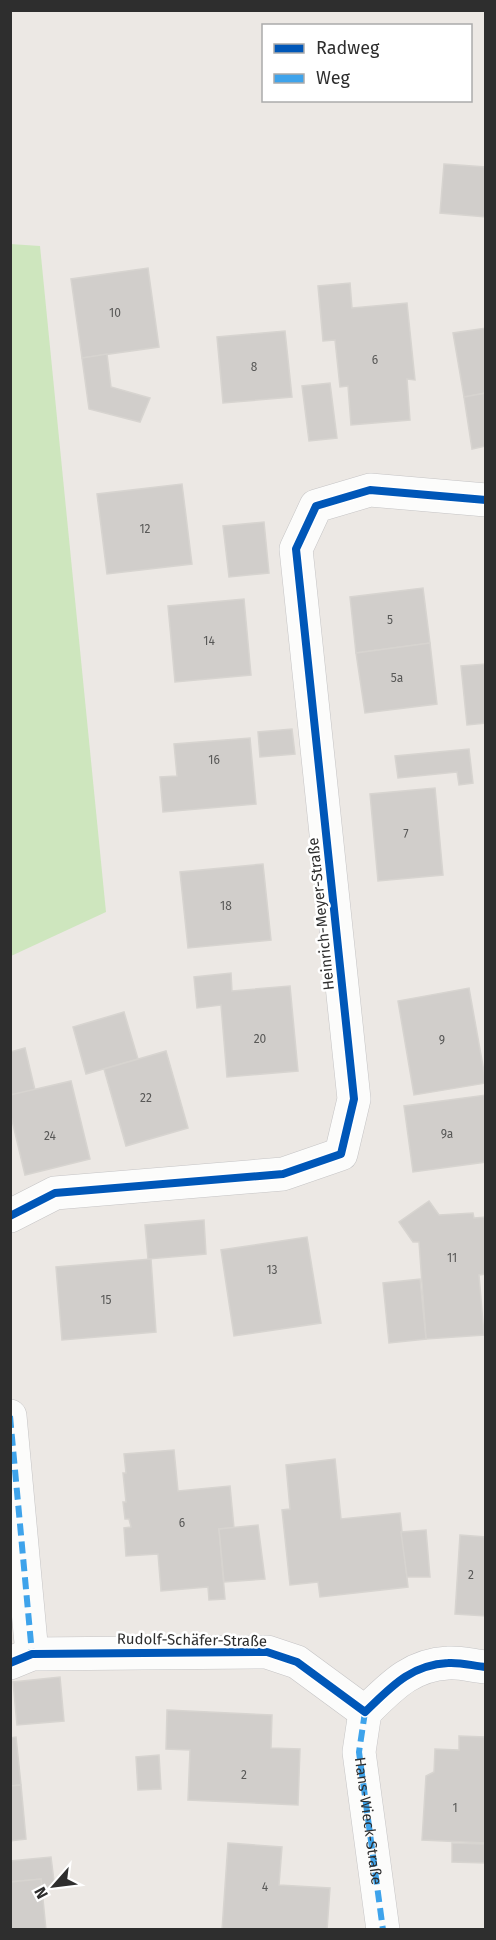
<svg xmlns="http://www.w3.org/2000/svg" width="496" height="1940" font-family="'Fira Sans',sans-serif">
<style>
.green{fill:#cee6be}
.building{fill:#d1cecb;stroke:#d7d4d0;stroke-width:1.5}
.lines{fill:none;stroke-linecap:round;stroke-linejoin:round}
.minor-casing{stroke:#c5c4c5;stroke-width:34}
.minor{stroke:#fcfcfb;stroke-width:33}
.quiet{stroke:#3ea3eb;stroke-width:6;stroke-dasharray:12 6;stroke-linecap:butt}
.cycleway-casing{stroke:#fff;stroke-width:11}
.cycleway{stroke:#0057b8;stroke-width:8}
.labels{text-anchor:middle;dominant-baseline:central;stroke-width:5;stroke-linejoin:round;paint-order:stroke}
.number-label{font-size:12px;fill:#585857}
.street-label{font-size:15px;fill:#2e2e2e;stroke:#fff}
</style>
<rect width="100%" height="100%" fill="#ece8e4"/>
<polygon class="green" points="10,244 40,246 106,912 11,956"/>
<g class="building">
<polygon points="444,164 486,167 486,217 440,213"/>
<polygon points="148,268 159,347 82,358 71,279"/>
<polygon points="350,283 352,308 407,303 415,380 407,379 410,420 351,425 348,386 340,387 335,340 323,341 318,286"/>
<polygon points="486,328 486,393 464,397 453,333"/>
<polygon points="285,331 292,397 223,403 217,337"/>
<polygon points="107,354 111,387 150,398 140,422 89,409 82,358"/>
<polygon points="330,383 337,438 309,441 302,386"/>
<polygon points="486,393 486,446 472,449 464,397"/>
<polygon points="182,484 192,564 107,574 97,494"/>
<polygon points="264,522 269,573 229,577 223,526"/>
<polygon points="423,588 430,643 356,653 350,597"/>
<polygon points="244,599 251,675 175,682 168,606"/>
<polygon points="430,643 437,704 365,713 356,653"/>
<polygon points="486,664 486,723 467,725 461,666"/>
<polygon points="292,729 295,754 260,757 258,732"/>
<polygon points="250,738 256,804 163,812 160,777 177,776 174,744"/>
<polygon points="469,749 473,783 459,785 457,772 398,778 395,756"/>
<polygon points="435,788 443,875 378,881 370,794"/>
<polygon points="263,864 271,940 188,948 180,872"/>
<polygon points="231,973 232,991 290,986 298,1071 227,1077 221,1005 197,1008 194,977"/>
<polygon points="469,988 486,1083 414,1095 398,1001"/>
<polygon points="124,1012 138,1059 86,1074 73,1027"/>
<polygon points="25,1048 35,1090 10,1095 10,1052"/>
<polygon points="166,1051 188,1128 126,1146 104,1069"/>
<polygon points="71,1081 90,1159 25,1175 10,1112 10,1095"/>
<polygon points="486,1095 486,1162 413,1172 404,1106"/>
<polygon points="429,1201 439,1215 473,1213 474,1218 486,1217 486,1274 479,1275 484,1335 426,1339 419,1242 413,1242 399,1222"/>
<polygon points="204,1220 206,1254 148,1259 145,1225"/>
<polygon points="307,1237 321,1323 234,1336 221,1250"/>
<polygon points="151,1259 156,1332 62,1340 56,1267"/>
<polygon points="420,1279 426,1339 389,1343 383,1283"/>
<polygon points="174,1450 178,1491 230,1486 234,1528 219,1529 225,1599 209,1600 208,1587 161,1591 158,1554 126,1556 124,1528 131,1527 129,1519 125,1519 123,1502 126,1502 123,1473 126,1473 124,1454"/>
<polygon points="335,1459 341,1519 400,1513 408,1587 320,1597 318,1582 290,1585 282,1510 290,1509 286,1465"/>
<polygon points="258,1525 265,1579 224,1582 219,1529"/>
<polygon points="426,1530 430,1577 407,1577 401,1532"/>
<polygon points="460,1535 486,1537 486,1616 455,1614"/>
<polygon points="60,1677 64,1721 17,1725 13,1682"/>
<polygon points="167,1710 272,1715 271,1748 300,1749 298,1805 188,1800 190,1750 166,1749"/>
<polygon points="459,1736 486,1737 486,1843 422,1840 426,1776 434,1772 435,1749 459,1750"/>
<polygon points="16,1737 21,1785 10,1786 10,1738"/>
<polygon points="159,1755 161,1789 138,1790 136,1757"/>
<polygon points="21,1785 26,1839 10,1841 10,1786"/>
<polygon points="228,1843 282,1847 279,1885 330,1888 327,1930 222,1930"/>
<polygon points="452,1843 486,1844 486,1863 452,1862"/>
<polygon points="51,1857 55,1889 42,1890 41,1879 10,1882 10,1861"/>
<polygon points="41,1879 46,1930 10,1930 10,1882"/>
</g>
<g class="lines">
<g class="minor-casing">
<g id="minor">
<polyline points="10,1216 55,1193 283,1174 341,1154 354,1099 296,549 316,506 370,490 486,500"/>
<polyline points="10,1416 32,1654"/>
<path d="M 10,1663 L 32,1654 L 267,1652 L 297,1662 L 365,1712 C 391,1687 410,1665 448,1663 C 460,1662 474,1666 486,1667"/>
<path id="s1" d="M 365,1712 L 359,1752 L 383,1930"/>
</g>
</g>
<use href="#minor" class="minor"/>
<g class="quiet">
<polyline points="10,1416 32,1654"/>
<polyline points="365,1712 359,1752 383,1930"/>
</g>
<g class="cycleway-casing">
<g id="cycleway">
<polyline points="10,1216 55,1193 283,1174 341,1154 354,1099 296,549 316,506 370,490 486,500"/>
<path d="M 10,1663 L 32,1654 L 267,1652 L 297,1662 L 365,1712 C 391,1687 410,1665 448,1663 C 460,1662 474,1666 486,1667"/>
</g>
</g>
<use href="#cycleway" class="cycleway"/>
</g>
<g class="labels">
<g class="number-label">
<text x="115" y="313">10</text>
<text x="375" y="360">6</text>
<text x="254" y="367">8</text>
<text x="145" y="529">12</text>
<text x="390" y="620">5</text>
<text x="209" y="641">14</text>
<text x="397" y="678">5a</text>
<text x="214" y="760">16</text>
<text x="406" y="834">7</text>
<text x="226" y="906">18</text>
<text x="260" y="1039">20</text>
<text x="442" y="1040">9</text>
<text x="146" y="1098">22</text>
<text x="447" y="1134">9a</text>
<text x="50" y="1136">24</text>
<text x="452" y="1258">11</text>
<text x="272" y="1270">13</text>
<text x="106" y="1300">15</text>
<text x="182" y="1523">6</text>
<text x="471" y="1575">2</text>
<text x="244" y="1775">2</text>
<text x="455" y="1808">1</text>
<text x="265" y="1887">4</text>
</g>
<g class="street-label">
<text transform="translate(321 914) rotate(-96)">Heinrich-Meyer-Straße</text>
<text transform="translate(192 1640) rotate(1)">Rudolf-Schäfer-Straße</text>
<text stroke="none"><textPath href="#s1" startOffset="110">Hans-Wieck-Straße</textPath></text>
</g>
</g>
<rect width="496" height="1940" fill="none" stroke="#2e2e2e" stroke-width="24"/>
<rect x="262" y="24" width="210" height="78" fill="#ffffff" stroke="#ababab" stroke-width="1.5"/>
<rect x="274" y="44" width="30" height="9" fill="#0057b8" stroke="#ababab" stroke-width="1.5"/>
<text x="316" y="54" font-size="18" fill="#2e2e2e">Radweg</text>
<rect x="274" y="74" width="30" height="9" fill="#3ea3eb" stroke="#ababab" stroke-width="1.5"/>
<text x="316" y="84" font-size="18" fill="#2e2e2e">Weg</text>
<g transform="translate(54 1886) rotate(242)" stroke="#ffffff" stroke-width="4.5" paint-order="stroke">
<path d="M0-4.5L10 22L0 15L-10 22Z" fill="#2e2e2e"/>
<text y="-9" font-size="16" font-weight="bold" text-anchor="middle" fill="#2e2e2e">N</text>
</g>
</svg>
